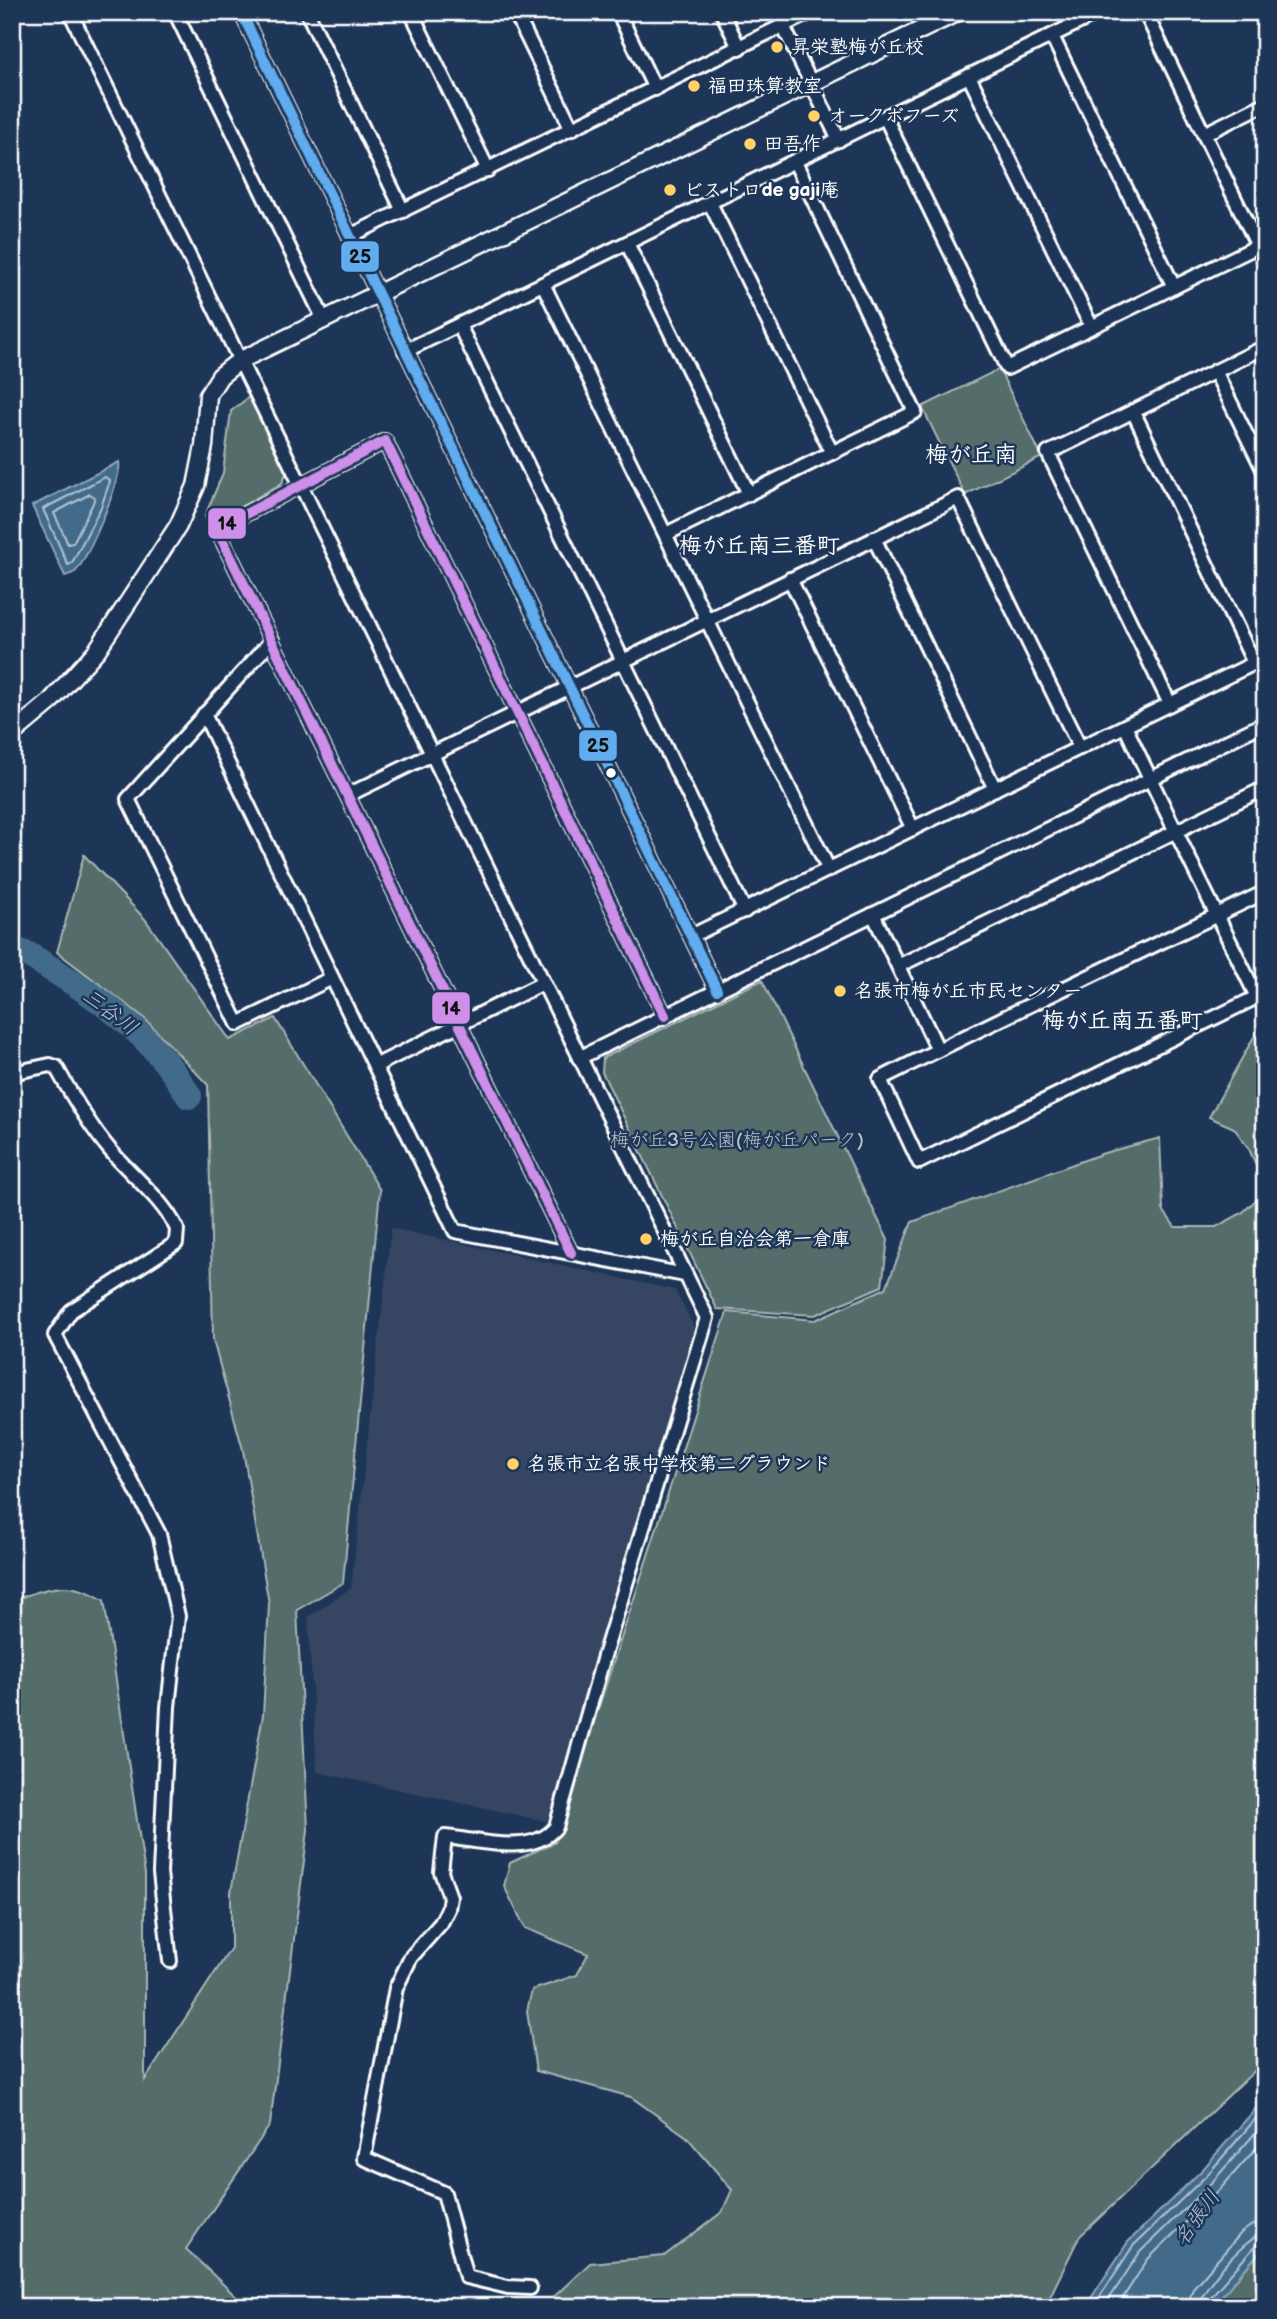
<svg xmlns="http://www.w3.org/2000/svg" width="1277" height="2319" font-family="'Balsamiq Sans','Klee One',sans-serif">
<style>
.built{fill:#344562}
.green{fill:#556d6a;stroke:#aab6b4;stroke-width:2}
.water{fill:#426a8a;stroke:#8ea6b9;stroke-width:2}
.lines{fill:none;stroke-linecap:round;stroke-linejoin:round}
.shore{stroke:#b3c3d0;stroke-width:2}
.river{stroke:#426a8a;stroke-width:26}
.minor-casing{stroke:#fff;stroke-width:18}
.tertiary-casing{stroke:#fff;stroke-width:21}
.minor{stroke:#1d3557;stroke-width:12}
.tertiary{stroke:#1d3557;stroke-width:16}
.bus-1-casing{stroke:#1d3557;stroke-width:16}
.bus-2-casing{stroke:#1d3557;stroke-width:16}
.bus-1{stroke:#60acee;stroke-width:10}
.bus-2{stroke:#ce8fe9;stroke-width:10}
.poi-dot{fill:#ffd166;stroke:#1d3557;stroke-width:2.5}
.bus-dot{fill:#fff;stroke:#1d3557;stroke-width:2.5}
.labels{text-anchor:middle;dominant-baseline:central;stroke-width:5;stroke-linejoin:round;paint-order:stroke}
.poi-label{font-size:19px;font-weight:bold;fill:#fff;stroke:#1d3557;text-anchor:start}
.park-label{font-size:19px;fill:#bbc5c3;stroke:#1d3557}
.water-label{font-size:21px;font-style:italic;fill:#b3c3d0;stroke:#1d3557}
.quarter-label{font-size:23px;font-weight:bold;fill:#fff;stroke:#1d3557}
.line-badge{stroke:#1d3557;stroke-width:2.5}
.pale-badge-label{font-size:19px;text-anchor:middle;font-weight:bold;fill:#111}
</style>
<rect width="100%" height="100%" fill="#1d3557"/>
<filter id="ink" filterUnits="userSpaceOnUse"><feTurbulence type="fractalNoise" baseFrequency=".0143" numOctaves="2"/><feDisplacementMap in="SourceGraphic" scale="14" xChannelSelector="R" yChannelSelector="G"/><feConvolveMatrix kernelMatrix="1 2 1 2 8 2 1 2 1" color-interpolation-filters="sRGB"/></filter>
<g filter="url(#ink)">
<polygon class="built" points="391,1228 675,1290 701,1340 549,1822 317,1772 308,1617 351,1588"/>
<g class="green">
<polygon points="999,369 1042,457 965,495 922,407"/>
<polygon points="249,397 287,471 282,483 209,525 205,516 223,473 231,411"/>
<path d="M 84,855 L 145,919 L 230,1040 L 275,1018 L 380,1190 L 343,1583 L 297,1610 L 308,1830 L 270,2125 L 186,2249 L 247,2307 L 12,2307 L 12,1600 C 51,1588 67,1578 104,1600 L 145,1874 L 145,2080 L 231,1948 L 231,1892 L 263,1715 L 269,1604 L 243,1450 L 213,1340 L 208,1085 L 143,1017 L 57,952 Z"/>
<polygon points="762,980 888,1240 882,1286 815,1315 717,1309 602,1072 603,1058"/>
<polygon points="1265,1017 1265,2061 1079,2237 1045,2307 543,2307 590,2263 664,2256 722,2212 732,2190 687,2137 631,2097 536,2071 527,2011 532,1990 577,1975 588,1954 525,1928 504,1886 510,1863 555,1842 727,1312 815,1320 886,1288 912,1222 1104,1153 1160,1138 1163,1210 1175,1227 1216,1227 1242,1213 1257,1199 1260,1174 1249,1149 1234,1128 1209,1117"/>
<polygon points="1265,2246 1265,2307 1212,2307"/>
</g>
<g class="water">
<path d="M 119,462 C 123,476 87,562 75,572 C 72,574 68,575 65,576 L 32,506 Z"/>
<polygon points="1265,2098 1265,2246 1212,2307 1085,2307 1128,2242 1203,2169"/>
</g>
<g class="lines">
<g class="shore">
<polygon points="105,477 110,481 101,507 72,563 68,565 43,509"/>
<polygon points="90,494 95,497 93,503 73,543 68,544 54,513"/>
<polyline points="1093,2307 1133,2246 1208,2174 1265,2108"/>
<polyline points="1104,2307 1140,2252 1214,2180 1265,2122"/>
<polyline points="1117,2307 1148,2259 1222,2187 1265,2138"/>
<polyline points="1187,2307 1193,2288 1242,2232 1252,2225 1265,2223"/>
<path d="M 1198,2307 C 1199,2290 1249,2234 1265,2233"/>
<polyline points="1207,2307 1208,2300 1256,2245 1265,2242"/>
</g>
<path class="river" d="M 12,949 L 29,955 C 95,996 148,1027 189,1096"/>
<g class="minor-casing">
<g id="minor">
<path d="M 70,12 L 707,1318 L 604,1656 L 556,1827 C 532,1857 479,1840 445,1837 L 441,1872 L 450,1897 L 448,1909 L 441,1923 L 411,1957 L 396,1988 L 364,2158 L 444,2193 L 466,2277 L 508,2287 L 530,2288"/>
<polyline points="175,12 324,320"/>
<polyline points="241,12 717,990"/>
<polyline points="307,12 403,211"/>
<polyline points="411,12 488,170"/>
<polyline points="515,12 572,129"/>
<polyline points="618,12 655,89"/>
<polyline points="722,12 739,48"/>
<polyline points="1145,12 1265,261"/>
<polyline points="783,26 839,140"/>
<polyline points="1052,36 1174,287"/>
<polyline points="969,76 1091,326"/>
<polyline points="885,117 1007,368 1258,246"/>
<polyline points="1204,134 1265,104"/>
<polyline points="710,203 832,453"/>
<polyline points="350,236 811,12"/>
<polyline points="627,243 749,494"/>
<polyline points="543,284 829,870"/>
<polyline points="459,325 745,911"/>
<polyline points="405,351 1100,12"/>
<polyline points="1215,371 1265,473"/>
<polyline points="1133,411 1254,663"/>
<polyline points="666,534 915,412 795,162"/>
<polyline points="874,538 995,789"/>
<polyline points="790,579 913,829"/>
<polyline points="272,640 128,799 238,1024 332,978"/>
<polyline points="1170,704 1048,453 1265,347"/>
<polyline points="204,714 455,1231 685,1275"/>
<path d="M 1125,726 C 1168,817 1213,907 1257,997 L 919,1162 L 880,1079 C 1007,1015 1136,954 1265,892"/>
<polyline points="348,795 958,498 1080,748"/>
<polyline points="873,914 938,1050"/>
<polyline points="691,936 1265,658"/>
<polyline points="898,966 1265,788"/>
<polyline points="579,1058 1265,723"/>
<polyline points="375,1066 543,983"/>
<path d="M 12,1073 L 50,1065 L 56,1067 C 72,1096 89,1125 110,1150 C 132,1176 162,1198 177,1229 L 176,1243 L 71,1311 L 55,1335 L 159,1534 L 178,1616 L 168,1707 L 160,1873 L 170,1961"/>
<polyline points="571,1253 217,529 385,441 665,1016"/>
</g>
</g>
<g class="tertiary-casing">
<polyline id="tertiary" points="12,734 49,703 97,650 178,526 196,486 204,446 208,395 220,376 239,361 958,12"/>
</g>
<use href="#minor" class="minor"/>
<use href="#tertiary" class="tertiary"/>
<g class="bus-1-casing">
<polyline id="bus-1" points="241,12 717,990"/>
</g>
<g class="bus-2-casing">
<polyline id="bus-2" points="571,1253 217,529 385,441 665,1016"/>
</g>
<use href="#bus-1" class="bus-1"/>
<use href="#bus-2" class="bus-2"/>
</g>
</g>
<g class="poi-dot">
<circle cx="777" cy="47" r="7"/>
<circle cx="694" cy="86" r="7"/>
<circle cx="814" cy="116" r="7"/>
<circle cx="750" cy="144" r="7"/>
<circle cx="670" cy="190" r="7"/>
<circle cx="840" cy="991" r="7"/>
<circle cx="646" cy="1239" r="7"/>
<circle cx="513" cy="1464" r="7"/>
</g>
<circle class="bus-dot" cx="611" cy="773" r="6"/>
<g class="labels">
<g class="poi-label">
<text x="791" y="47">昇栄塾梅が丘校</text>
<text x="708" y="86">福田珠算教室</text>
<text x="828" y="116">オークボフーズ</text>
<text x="764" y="144">田吾作</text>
<text x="684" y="190">ビストロde gaji庵</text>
<text x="854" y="991">名張市梅が丘市民センター</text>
<text x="660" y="1239">梅が丘自治会第一倉庫</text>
<text x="527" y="1464">名張市立名張中学校第二グラウンド</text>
</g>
<g class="park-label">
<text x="737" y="1140">梅が丘3号公園(梅が丘パーク)</text>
</g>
<g class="water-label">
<text transform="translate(110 1012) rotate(37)">三谷川</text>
<text transform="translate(1197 2218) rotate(-54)">名張川</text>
</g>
<g class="quarter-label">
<text x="971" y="455">梅が丘南</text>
<text x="759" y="546">梅が丘南三番町</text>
<text x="1122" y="1021">梅が丘南五番町</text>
</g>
</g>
<g class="line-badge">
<rect x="340" y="240" width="40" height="33" rx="7" fill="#60acee"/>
<rect x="207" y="507" width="40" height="33" rx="7" fill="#ce8fe9"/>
<rect x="578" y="729" width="40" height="33" rx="7" fill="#60acee"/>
<rect x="431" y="991" width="40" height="34" rx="7" fill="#ce8fe9"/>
</g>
<g class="pale-badge-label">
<text x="360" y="263">25</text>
<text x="227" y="530">14</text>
<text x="598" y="752">25</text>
<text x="451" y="1015">14</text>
</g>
<rect width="1277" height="2319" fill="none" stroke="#1d3557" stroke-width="42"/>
<rect x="21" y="21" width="1235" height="2277" fill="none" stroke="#fff" stroke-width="2.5" filter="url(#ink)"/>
</svg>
